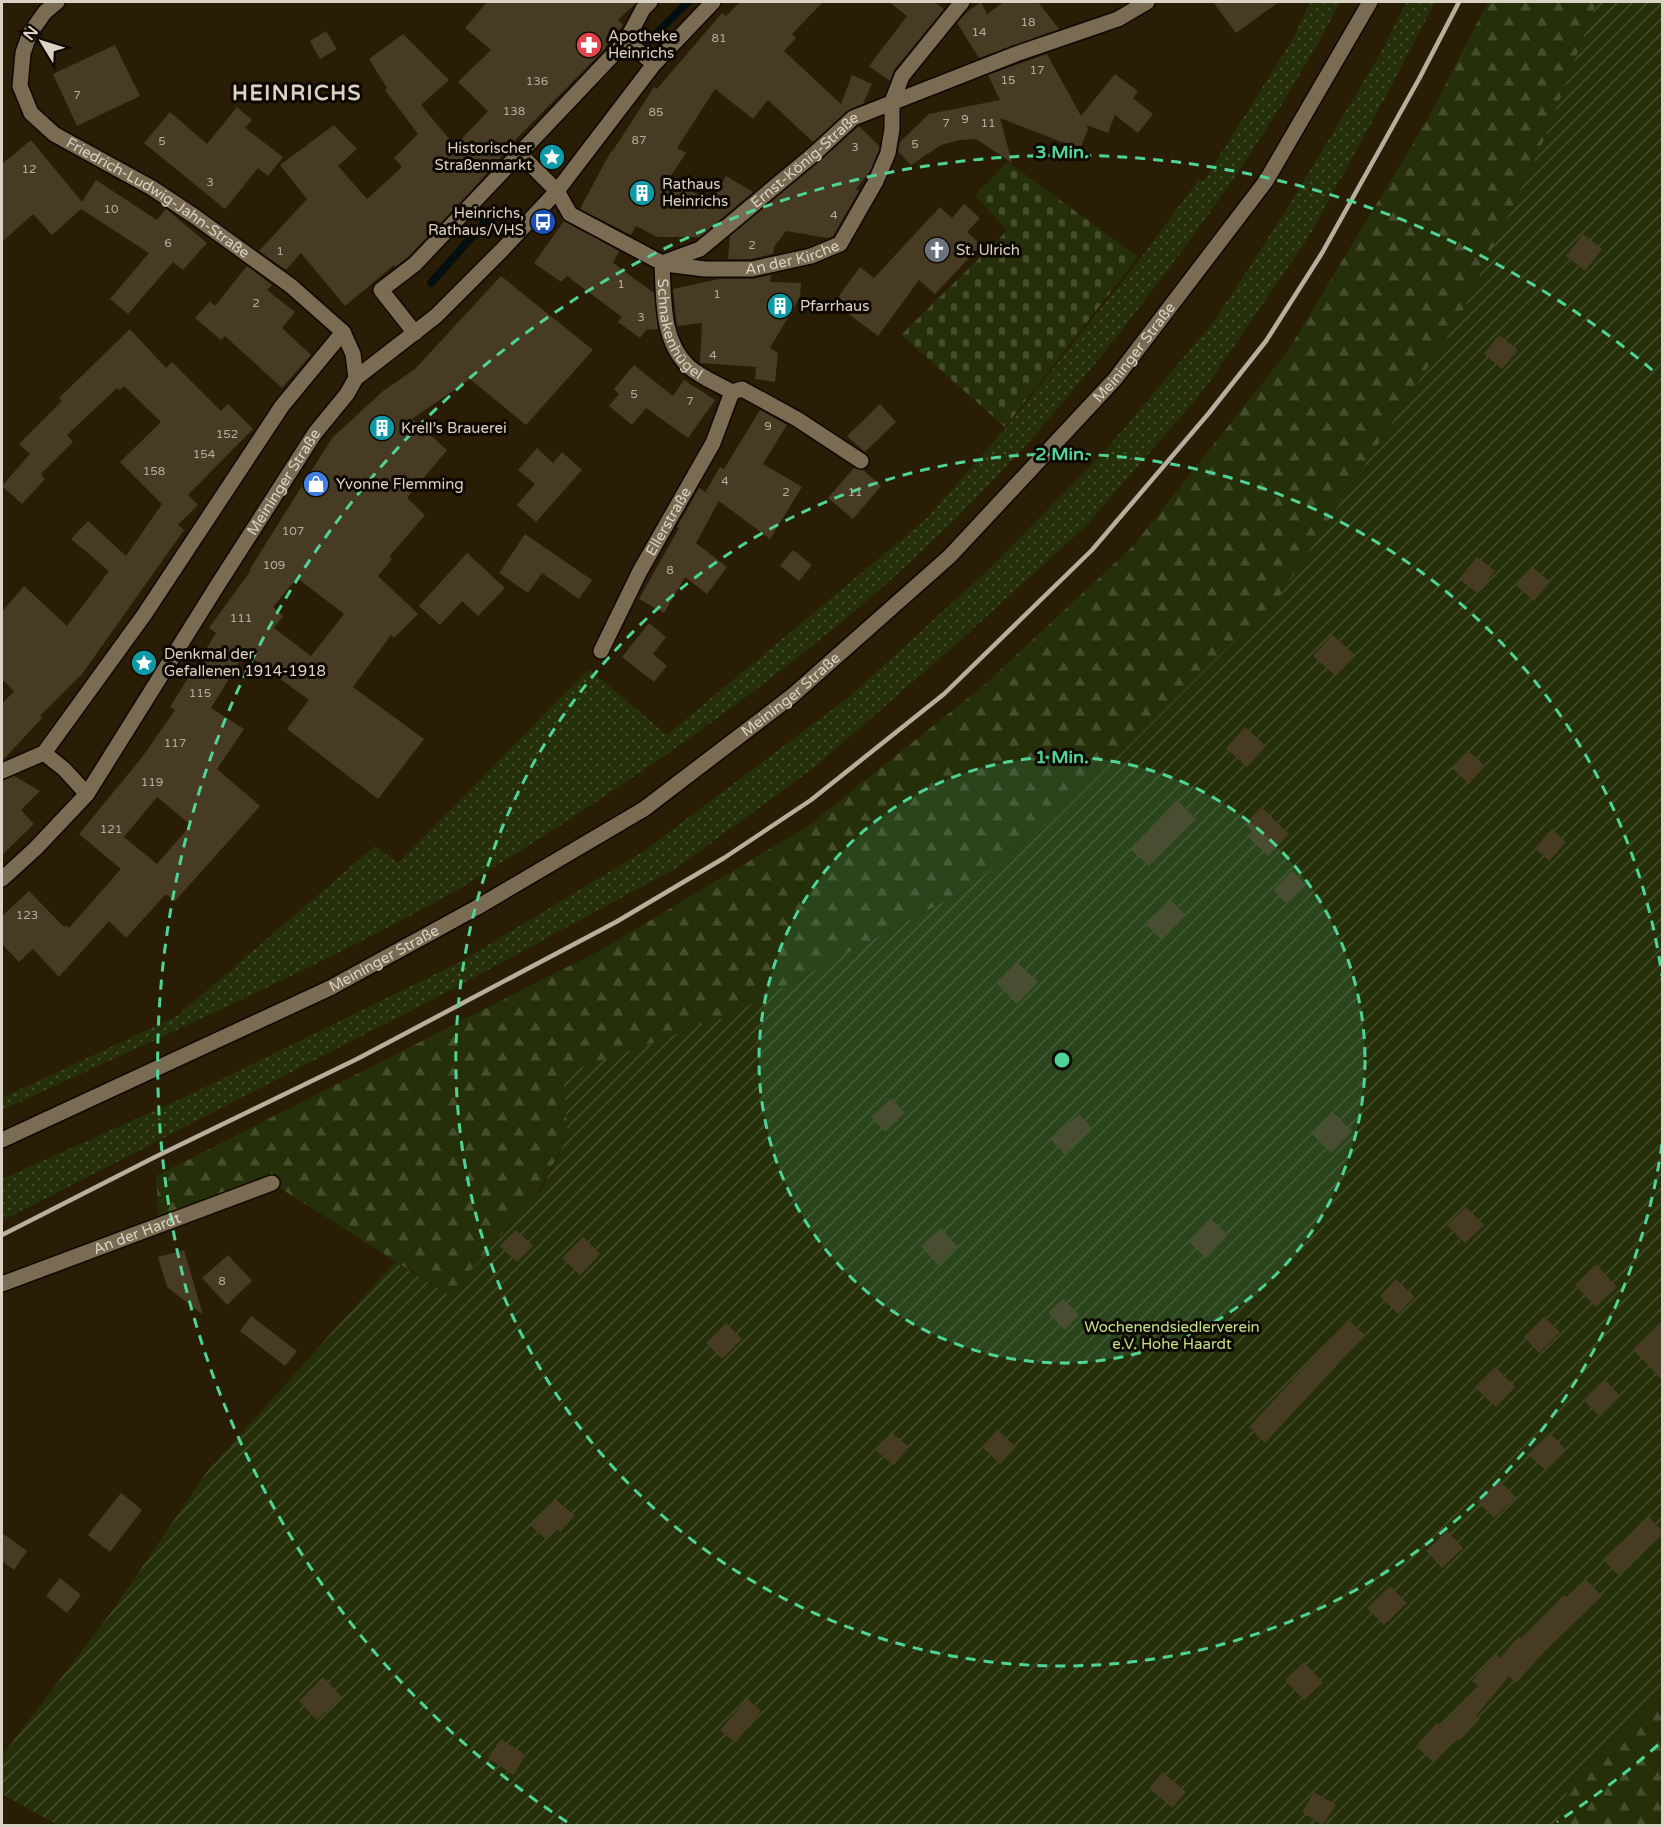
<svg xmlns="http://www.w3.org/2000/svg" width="1664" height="1827" font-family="'Varela Round',sans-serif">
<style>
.grass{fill:url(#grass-dots)}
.forest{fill:url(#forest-firs)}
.cemetery{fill:url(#cemetery-stones)}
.garden{fill:url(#garden-furrows)}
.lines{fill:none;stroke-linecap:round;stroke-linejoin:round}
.stream{stroke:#041010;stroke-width:8}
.building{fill:#483b23;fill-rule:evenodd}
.street-casing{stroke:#110700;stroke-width:18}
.secondary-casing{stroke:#110700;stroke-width:18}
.street{stroke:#7a6c53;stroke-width:15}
.secondary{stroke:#7a6c53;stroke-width:15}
.rail{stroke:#b7ae9e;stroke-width:4.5}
.ring{fill:none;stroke:#4fd399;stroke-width:3;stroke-dasharray:10 8}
.labels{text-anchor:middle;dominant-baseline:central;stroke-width:6;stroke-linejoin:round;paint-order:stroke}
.number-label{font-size:12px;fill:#b6ac9c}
.poi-label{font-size:15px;fill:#dad2c4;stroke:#0d0802;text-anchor:start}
.street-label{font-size:15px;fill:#dad2c4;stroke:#0d0802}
.park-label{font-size:15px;fill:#c4e087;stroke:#0d0802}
.district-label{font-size:21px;font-weight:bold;letter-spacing:1.5px;fill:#dad2c4;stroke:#0d0802}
.centre{fill:#4fd399;stroke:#0d0802;stroke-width:3}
.ring-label{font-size:18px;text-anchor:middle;font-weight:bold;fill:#4fd399;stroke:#0d0802;stroke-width:6;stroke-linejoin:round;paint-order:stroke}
</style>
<defs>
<pattern id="grass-dots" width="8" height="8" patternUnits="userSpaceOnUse" patternTransform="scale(1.5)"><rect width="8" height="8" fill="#25300a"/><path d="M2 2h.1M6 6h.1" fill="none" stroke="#444d2c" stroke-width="1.8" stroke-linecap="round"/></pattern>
<pattern id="forest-firs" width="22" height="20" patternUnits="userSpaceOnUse" patternTransform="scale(1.5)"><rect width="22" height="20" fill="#25300a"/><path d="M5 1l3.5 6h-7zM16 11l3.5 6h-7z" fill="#444d2c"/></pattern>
<pattern id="cemetery-stones" width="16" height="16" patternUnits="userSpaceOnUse" patternTransform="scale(1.5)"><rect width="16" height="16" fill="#25300a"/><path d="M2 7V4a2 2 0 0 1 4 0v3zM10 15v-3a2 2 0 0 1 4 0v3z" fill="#444d2c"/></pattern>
<pattern id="garden-furrows" width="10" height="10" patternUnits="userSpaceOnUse" patternTransform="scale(1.5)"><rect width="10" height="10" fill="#25300a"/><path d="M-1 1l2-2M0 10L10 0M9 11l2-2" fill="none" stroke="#444d2c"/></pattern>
</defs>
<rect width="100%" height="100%" fill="#291d06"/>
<g class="grass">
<path d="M 1310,2 L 1340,2 C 1285,108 1218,205 1145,300 C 1068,401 983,499 887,583 C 802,658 711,725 617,788 C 583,811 548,833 512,856 C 492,868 472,882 452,893 C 306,974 153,1040 2,1110 L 2,1098 L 177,1016 L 375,846 L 398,863 L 589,669 L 667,735 L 926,519 L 1006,428 L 1140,259 L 1199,179 L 1203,182 L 1294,37 Z"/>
<polygon points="1406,2 1435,2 1385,98 1308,238 1203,391 1086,526 953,647 815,767 678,867 451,990 2,1221 2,1179 183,1098 460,962 644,851 849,697 988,570 1105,451 1215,320 1285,212 1379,56"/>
</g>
<g class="forest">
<polygon points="1488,2 1597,2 1545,138 1459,319 1277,601 1048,826 962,892 729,1016 563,1074 568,1136 537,1194 449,1295 272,1183 159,1224 156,1176 599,951 808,826 983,686 1133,546 1287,352 1426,122"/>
<polygon points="1662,1691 1662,1825 1557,1826 1572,1777"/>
</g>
<polygon class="cemetery" points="1008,162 1138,257 1005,427 901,335 1007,231 975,195"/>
<polygon class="garden" points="1597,2 1662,2 1662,1691 1572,1777 1557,1825 59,1826 2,1794 2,1756 115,1607 206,1473 395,1262 449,1295 541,1190 568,1136 563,1074 729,1016 962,892 1048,826 1223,652 1277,601 1459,319 1545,138"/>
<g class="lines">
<g class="stream">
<polyline points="655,35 688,2"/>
<polyline points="431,283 486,221"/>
</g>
</g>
<g class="building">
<polygon points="487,2 637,2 618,20 623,25 603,51 518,137 474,188 408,257 395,267 394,265 345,306 301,253 286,270 259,251 307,199 280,165 334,125 357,149 338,166 367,199 402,167 394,158 418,134 385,90 387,88 369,59 403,34 449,80 421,105 455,146 488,111 458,82 491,50 465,28"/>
<polygon points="740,2 823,2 792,34 796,38 784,51 841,104 852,75 872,84 863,104 847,111 813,142 768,100 753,119 715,89 677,148 686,153 668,180 711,201 726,176 753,192 700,237 657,237 636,226 631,235 580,209 611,151 612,152 654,87 657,89 722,13 726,16"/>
<polygon points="889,2 934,2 944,9 894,70 890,81 869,66 907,16"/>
<polygon points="981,2 987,14 1004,2 1038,2 1059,29 979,58 957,23 967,12"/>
<polygon points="1213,2 1279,2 1236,33"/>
<polygon points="326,31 337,49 320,59 310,41"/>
<polygon points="115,45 140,96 77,126 53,74"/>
<polygon points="1047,54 1081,116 1115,74 1138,91 1133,98 1153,114 1138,133 1115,115 1108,133 1086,125 1088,129 1080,149 1000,118 1012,163 976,139 960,140 941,145 911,165 898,151 900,142 929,114 1000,100 988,75"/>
<polygon points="237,107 252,120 245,128 283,157 268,176 258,168 225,209 144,143 170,112 207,144"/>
<polygon points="859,126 879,146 879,150 870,171 856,189 859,191 833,236 828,238 786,231 774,247 773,254 751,259 728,259 730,236 820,161"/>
<polygon points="31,140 82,202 96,180 157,220 166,209 207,243 183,270 173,262 128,314 110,299 149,253 81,209 52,235 33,214 2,242 2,164"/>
<polygon points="964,204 980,218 967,232 981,245 935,294 919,280 878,336 834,303 860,267 874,278 940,207 952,218"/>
<polygon points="564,221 619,251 613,263 654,293 658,329 646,330 640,338 618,322 622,317 567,276 561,282 534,263"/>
<polygon points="1583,234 1602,249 1585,271 1566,256"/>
<polygon points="247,266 272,285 267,290 295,312 282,328 311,355 282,388 225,336 221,340 195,318 210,301 215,306"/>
<polygon points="771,275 770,282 801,283 800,297 770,348 778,353 775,382 755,379 756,367 700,363 702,323 677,326 673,289 719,279 752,279"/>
<path d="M 501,276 L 593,350 L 526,425 L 470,379 L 412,419 L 447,450 L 407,498 L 425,515 L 389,557 L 392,559 L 378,576 L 418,614 L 394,638 L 391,635 L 353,687 L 424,739 L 378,799 L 287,729 L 309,700 L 245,653 L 211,708 L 244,729 L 217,769 L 260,806 L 175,901 L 166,894 L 126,938 L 109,921 L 59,977 L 33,949 L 19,962 L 2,944 L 2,916 L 29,891 L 64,927 L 66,925 L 69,928 L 121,869 L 79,834 L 143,756 L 175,710 L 170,707 L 216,633 L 209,628 L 251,570 L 250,569 L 332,438 L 383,391 L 415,369 ZM 297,578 L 344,614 L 311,656 L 274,628 L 283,616 L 273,607 ZM 157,797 L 191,825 L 157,864 L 124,837 Z"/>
<polygon points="130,329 166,368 172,362 221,411 228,404 253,429 188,495 198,505 178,525 184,530 82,674 40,716 42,718 2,761 2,704 14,691 2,679 2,612 24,586 67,626 109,571 71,539 88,521 126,556 162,504 120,462 161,422 124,386 119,390 117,388 67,435 73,442 41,474 45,479 22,504 2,486 30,454 19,444 62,401 59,398"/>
<polygon points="1499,335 1518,350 1502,369 1484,354"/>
<polygon points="634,365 673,396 684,380 715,400 688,438 646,408 632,425 609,406 619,394 614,389"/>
<polygon points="880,404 896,422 865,452 847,436"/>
<polygon points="760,410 787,425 763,464 802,487 770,539 719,501 696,543 727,567 707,594 685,577 664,613 639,599 679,528 677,527 699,488 711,495 706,491 720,467 724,469"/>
<polygon points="537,448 553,463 562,452 582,470 536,522 517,505 535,484 518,470"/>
<polygon points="854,468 863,470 881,486 853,519 828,498"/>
<polygon points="525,534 592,580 579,599 542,573 528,593 499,573"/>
<polygon points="793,550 812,565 799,581 780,566"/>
<polygon points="467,553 505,588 478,616 462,601 440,625 419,606"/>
<polygon points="1477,557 1495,571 1477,593 1459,579"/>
<polygon points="1532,567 1550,582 1534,601 1516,585"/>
<polygon points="649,623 666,637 653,654 667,666 654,682 622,657"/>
<polygon points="1332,635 1355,655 1336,676 1313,656"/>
<polygon points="1245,727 1266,746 1247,767 1226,748"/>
<polygon points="1468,751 1485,766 1469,784 1452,768"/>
<polygon points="14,776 40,791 21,810 34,824 2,855 2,781"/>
<polygon points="1177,800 1196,819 1149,866 1130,849"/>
<polygon points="1261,807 1289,834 1268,856 1248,837 1253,832 1245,824"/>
<polygon points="1552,829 1566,842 1549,861 1535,848"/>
<polygon points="1292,871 1306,885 1287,904 1273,890"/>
<polygon points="1169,899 1186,915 1162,940 1146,925"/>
<polygon points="1017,962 1038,982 1017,1004 996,983"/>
<polygon points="891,1098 905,1113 885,1132 871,1117"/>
<polygon points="1333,1112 1352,1131 1331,1153 1312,1134"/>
<polygon points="1079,1114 1092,1128 1064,1154 1050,1139"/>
<polygon points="1466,1207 1484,1225 1465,1243 1447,1225"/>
<polygon points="1210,1218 1228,1235 1206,1258 1188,1241"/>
<polygon points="941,1228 958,1247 938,1265 921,1246"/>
<polygon points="516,1230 533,1246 517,1262 500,1246"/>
<polygon points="583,1237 600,1254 580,1275 562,1258"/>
<polygon points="184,1250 203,1315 167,1287 158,1257"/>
<polygon points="228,1255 252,1281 227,1305 202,1278"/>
<polygon points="1596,1264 1617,1287 1596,1307 1575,1285"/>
<polygon points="1396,1279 1415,1297 1398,1314 1380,1296"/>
<polygon points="1063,1299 1079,1315 1065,1330 1048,1313"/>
<polygon points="251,1316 297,1351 285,1366 240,1331"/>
<polygon points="1544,1317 1560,1332 1539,1353 1524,1337"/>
<polygon points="1348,1320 1365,1335 1265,1443 1249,1427"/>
<polygon points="1662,1321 1662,1380 1633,1349"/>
<polygon points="726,1323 742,1339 722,1359 706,1343"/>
<polygon points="1495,1367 1515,1387 1496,1407 1475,1387"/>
<polygon points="1605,1380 1620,1396 1599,1416 1584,1400"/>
<polygon points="997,1430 1016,1447 1000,1464 982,1447"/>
<polygon points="892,1433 909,1447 894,1465 876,1451"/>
<polygon points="1550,1433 1566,1450 1545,1470 1528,1454"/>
<polygon points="1499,1480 1516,1497 1494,1518 1477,1501"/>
<polygon points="121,1493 142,1510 110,1552 88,1535"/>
<polygon points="555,1499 575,1516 560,1532 556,1528 546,1539 531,1526"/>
<polygon points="1649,1517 1662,1531 1662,1535 1618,1575 1603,1559"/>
<polygon points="1447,1531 1463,1548 1442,1568 1426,1551"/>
<polygon points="2,1533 27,1551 14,1570 2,1561"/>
<polygon points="60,1578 81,1595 67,1613 46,1596"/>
<polygon points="1586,1580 1602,1596 1545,1651 1516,1683 1509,1676 1476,1716 1480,1719 1459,1741 1456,1738 1434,1763 1416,1746 1437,1723 1441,1726 1478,1686 1472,1681 1496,1654 1500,1658 1519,1636 1521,1638 1564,1595 1567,1598"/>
<polygon points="1390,1586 1407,1603 1384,1625 1367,1608"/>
<polygon points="1304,1662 1323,1682 1304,1700 1285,1680"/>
<polygon points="323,1677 342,1697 317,1720 299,1701"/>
<polygon points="747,1699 761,1711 735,1743 720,1730"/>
<polygon points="501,1739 526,1755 513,1775 488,1758"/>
<polygon points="1163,1772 1186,1792 1172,1808 1149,1788"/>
<polygon points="1314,1792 1336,1805 1323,1825 1302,1812"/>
</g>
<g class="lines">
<g class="street-casing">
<g id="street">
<path id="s1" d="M 57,2 L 45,12 L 30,33 L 23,53 L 20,86 L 31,113 L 54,134 L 152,188 L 194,216 L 291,286 L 343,332 L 353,354 L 356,378"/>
<polyline points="626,41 654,64"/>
<path id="s2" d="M 519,153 L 557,191 L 570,214 L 662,263 C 664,298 661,340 688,366 C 700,377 718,384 732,392 L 742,389 L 797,419 L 861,461"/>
<path id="s3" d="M 662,263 L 700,249 L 814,154 L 853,118 L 1016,54 L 1118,19 L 1147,2"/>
<path id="s4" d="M 665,264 L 705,269 L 752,269 L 811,256 L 840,244 L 876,181 L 888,153 L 892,129 L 892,102 L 902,76 L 962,2"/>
<polyline points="415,333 381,290 415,264 626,41 643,9 650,2"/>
<path id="s5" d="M 601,651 L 640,571 L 713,443 L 732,392"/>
<polyline points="44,753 144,615 282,406 343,332"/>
<polyline points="44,753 64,769 87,794"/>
<polyline points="2,771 44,753"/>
<path id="s6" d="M 2,879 L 36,848 L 87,794 L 217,586 L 315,433 L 347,394 L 356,378 L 436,316 L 503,249 L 557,191 L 654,64 L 713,2"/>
<path id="s7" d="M 2,1284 L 272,1183"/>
</g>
</g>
<g class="secondary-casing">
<g id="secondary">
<path id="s8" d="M 2,1140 L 330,988 L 476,908 L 644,809 L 792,696 L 950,556 L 1115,379 L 1266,181 L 1370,2"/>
</g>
</g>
<use href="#street" class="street"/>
<use href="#secondary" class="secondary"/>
<polyline class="rail" points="2,1235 155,1157 357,1059 616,922 724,858 811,800 944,694 1092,550 1209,413 1266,341 1322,253 1419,79 1459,2"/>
</g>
<circle cx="1062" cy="1060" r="303" fill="#4fd399" fill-opacity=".12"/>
<g class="ring">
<circle cx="1062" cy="1060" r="303"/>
<path d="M1662 1144A606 606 0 1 1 1662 976"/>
<path d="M1658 1745A908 908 0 0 1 1557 1822M567 1822A908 908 0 1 1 1658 375"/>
</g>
<defs>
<g id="pharmacy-disc" transform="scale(1.35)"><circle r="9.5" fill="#e0444e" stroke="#0d0802"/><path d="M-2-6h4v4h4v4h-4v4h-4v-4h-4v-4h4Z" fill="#fff"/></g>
<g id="sight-disc" transform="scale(1.35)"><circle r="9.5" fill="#0f9aa8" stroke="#0d0802"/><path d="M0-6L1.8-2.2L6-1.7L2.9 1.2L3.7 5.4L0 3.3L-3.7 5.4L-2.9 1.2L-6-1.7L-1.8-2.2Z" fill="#fff"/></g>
<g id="building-disc" transform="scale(1.35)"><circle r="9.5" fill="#0f9aa8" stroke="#0d0802"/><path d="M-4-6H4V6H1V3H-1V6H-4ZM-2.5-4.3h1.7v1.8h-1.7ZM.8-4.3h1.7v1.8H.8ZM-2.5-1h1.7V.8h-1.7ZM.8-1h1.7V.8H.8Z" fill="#fff"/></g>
<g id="bus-disc" transform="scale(1.35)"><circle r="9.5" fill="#1a4fb4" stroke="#0d0802"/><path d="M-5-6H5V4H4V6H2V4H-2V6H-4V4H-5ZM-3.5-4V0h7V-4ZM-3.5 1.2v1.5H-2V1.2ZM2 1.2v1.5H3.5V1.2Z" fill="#fff"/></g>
<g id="church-disc" transform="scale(1.35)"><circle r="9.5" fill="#6b7280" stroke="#0d0802"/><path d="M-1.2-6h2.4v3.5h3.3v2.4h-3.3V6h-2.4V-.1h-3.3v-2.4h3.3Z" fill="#fff"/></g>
<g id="shop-disc" transform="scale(1.35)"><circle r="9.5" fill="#3f7fe0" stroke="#0d0802"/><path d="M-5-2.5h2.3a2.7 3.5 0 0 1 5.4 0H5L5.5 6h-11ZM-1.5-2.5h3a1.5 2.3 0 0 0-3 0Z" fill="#fff"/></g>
</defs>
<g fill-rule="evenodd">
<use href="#pharmacy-disc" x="589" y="45"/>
<use href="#sight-disc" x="552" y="157"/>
<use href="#building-disc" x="642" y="193"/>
<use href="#bus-disc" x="543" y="222"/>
<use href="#church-disc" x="937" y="250"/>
<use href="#building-disc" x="780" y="306"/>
<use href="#building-disc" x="382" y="428"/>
<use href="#shop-disc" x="316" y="484"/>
<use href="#sight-disc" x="144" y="663"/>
</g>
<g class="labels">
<g class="number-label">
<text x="1028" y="22">18</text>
<text x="979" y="32">14</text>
<text x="719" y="38">81</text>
<text x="1037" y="70">17</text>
<text x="1008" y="80">15</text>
<text x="537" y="81">136</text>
<text x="77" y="95">7</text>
<text x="514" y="111">138</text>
<text x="656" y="112">85</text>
<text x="965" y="119">9</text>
<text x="946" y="123">7</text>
<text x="988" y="123">11</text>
<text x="639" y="140">87</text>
<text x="162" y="141">5</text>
<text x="915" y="144">5</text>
<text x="855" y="147">3</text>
<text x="29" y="169">12</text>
<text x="210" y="182">3</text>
<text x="111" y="209">10</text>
<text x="834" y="215">4</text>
<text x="168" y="243">6</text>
<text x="752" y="245">2</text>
<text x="280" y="251">1</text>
<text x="621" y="284">1</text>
<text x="717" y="294">1</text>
<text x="256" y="303">2</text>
<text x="641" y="317">3</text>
<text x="713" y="355">4</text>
<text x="634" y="394">5</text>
<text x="690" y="401">7</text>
<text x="768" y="426">9</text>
<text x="227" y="434">152</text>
<text x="204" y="454">154</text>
<text x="154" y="471">158</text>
<text x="725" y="481">4</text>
<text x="786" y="492">2</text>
<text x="855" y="492">11</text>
<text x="293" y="531">107</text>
<text x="274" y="565">109</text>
<text x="670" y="570">8</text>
<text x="241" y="618">111</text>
<text x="200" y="693">115</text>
<text x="175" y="743">117</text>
<text x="152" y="782">119</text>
<text x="111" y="829">121</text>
<text x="27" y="915">123</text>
<text x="222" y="1281">8</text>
</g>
<g class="poi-label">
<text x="608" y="36">Apotheke<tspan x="608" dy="17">Heinrichs</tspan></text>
<text x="532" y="148" text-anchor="end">Historischer<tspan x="532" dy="17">Straßenmarkt</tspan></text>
<text x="662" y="184">Rathaus<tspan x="662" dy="17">Heinrichs</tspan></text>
<text x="524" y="213" text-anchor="end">Heinrichs,<tspan x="524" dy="17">Rathaus/VHS</tspan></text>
<text x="956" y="250">St. Ulrich</text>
<text x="800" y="306">Pfarrhaus</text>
<text x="401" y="428">Krell’s Brauerei</text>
<text x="336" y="484">Yvonne Flemming</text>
<text x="164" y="654">Denkmal der<tspan x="164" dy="17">Gefallenen 1914-1918</tspan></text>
</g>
<g class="street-label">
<text stroke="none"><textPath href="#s3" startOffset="178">Ernst-König-Straße</textPath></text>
<text stroke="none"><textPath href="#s1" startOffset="278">Friedrich-Ludwig-Jahn-Straße</textPath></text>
<text stroke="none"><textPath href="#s4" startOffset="129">An der Kirche</textPath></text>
<text stroke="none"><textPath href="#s2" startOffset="255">Schnakenhügel</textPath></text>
<text stroke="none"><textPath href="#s8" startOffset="1395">Meininger Straße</textPath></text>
<text stroke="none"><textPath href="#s6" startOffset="489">Meininger Straße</textPath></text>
<text stroke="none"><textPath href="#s5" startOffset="146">Ellerstraße</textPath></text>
<text stroke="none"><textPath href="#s8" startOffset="909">Meininger Straße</textPath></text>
<text stroke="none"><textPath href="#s8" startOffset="423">Meininger Straße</textPath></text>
<text stroke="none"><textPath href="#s7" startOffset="144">An der Hardt</textPath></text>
</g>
<g class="park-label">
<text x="1172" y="1327">Wochenendsiedlerverein<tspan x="1172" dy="17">e.V. Hohe Haardt</tspan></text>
</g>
<g class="district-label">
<text x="297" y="93">HEINRICHS</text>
</g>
</g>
<circle cx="1062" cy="1060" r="9" class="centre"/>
<g class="ring-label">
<text x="1062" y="158">3 Min.</text>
<text x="1062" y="460">2 Min.</text>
<text x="1062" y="763">1 Min.</text>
</g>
<rect width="1664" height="1827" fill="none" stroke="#dad2c4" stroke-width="6"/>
<g transform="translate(42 42) rotate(308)" stroke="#0d0802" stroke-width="4.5" paint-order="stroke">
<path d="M0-4.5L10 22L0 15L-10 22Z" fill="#dad2c4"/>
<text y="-9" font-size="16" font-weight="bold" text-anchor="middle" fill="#dad2c4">N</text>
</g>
</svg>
